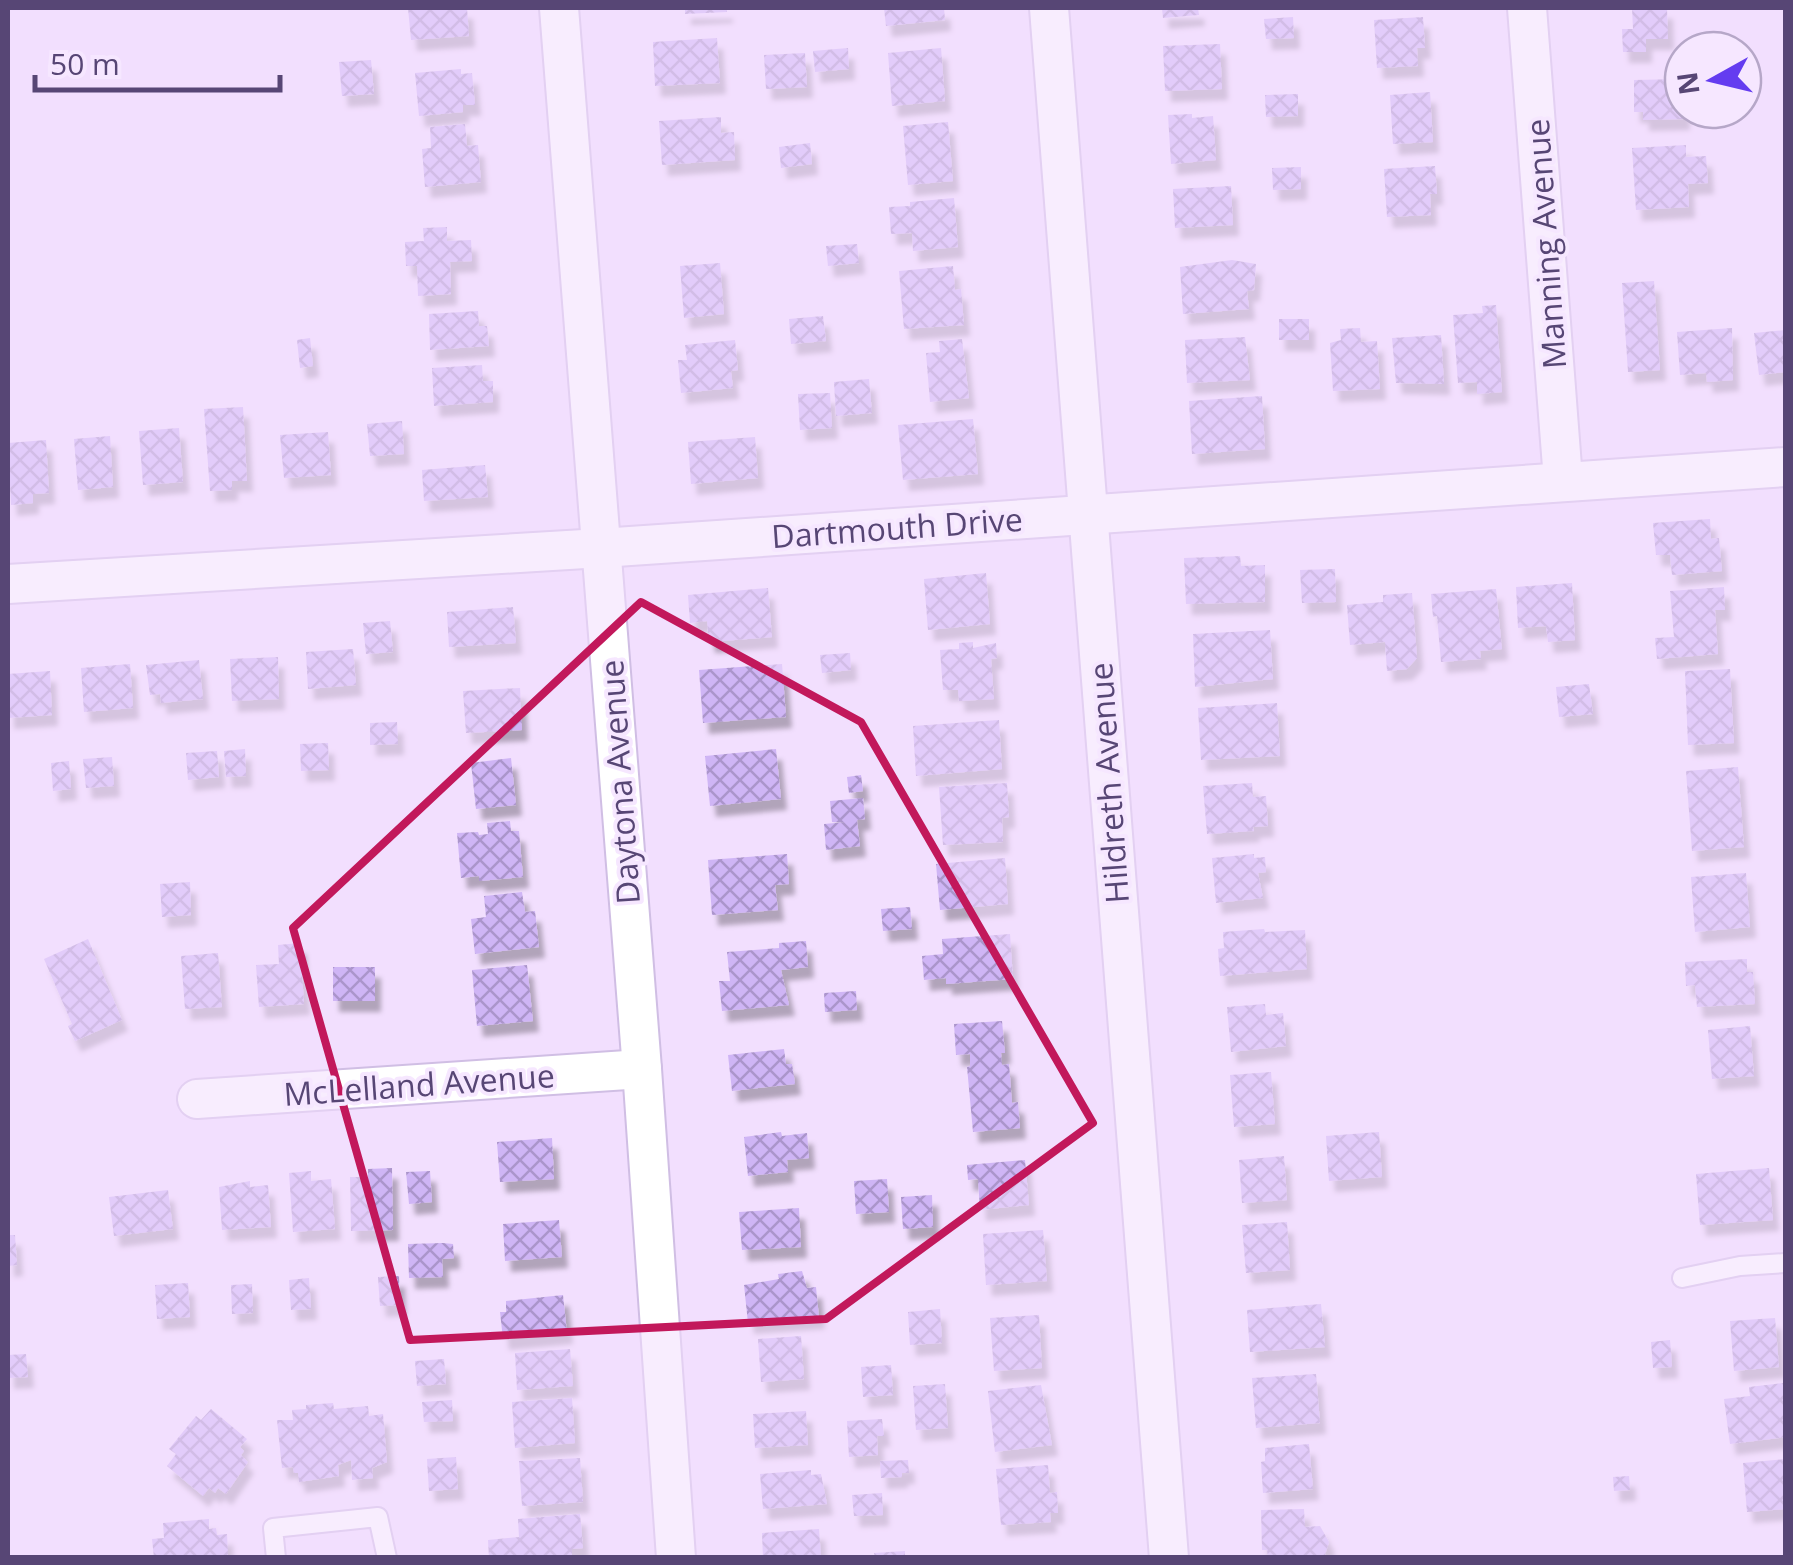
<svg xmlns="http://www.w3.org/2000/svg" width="1793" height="1565" font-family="'Open Sans',sans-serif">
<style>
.building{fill:url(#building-cross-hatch);filter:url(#shadow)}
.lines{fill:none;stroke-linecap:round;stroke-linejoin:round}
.service-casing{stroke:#d0bee4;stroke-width:22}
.minor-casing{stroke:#d0bee4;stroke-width:42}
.service{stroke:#fff;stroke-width:18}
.minor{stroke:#fff;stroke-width:38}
.marked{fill:none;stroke:#c2185b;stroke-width:8;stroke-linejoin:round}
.labels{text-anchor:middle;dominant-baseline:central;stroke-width:8;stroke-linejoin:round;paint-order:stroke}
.street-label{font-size:32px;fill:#574675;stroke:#f6e7ff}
</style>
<defs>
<pattern id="building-cross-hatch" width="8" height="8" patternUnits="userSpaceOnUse" patternTransform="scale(2.5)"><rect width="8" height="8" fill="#cfb5f5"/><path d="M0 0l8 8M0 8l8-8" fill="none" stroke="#ab95cb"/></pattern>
<filter id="shadow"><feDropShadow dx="6" dy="11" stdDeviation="2.5" flood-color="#0004"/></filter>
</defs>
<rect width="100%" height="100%" fill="#f2dffe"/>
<g class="building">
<polygon points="408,8 467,8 469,36 411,40"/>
<polygon points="685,8 727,8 727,12 685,14"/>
<polygon points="884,8 944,8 945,20 886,26"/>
<polygon points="1162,8 1198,8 1199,15 1163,18"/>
<polygon points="1632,8 1667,8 1668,39 1646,39 1646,52 1623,52 1622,29 1633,29"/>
<polygon points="1293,17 1294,38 1266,39 1264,19"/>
<polygon points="1423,17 1425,48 1417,48 1418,66 1377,68 1374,20"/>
<polygon points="717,38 720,83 655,86 653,42"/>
<polygon points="1220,44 1222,89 1165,91 1163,46"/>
<polygon points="848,48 849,69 815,72 813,51"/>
<polygon points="941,48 945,101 892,106 888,53"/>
<polygon points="805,53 807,87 766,89 764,55"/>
<polygon points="371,60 374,94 342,96 339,62"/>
<polygon points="461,69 461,74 472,73 475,105 463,105 463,112 419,116 415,73"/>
<polygon points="1683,79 1684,119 1643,120 1643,112 1634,112 1634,80"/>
<polygon points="1430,92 1433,142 1393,144 1390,95"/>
<polygon points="1298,94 1298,116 1266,117 1265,95"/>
<polygon points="1192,114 1192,118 1213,116 1216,160 1171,164 1168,115"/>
<polygon points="721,117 721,133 734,132 735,160 662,165 659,121"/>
<polygon points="948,122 953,181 908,185 903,126"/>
<polygon points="465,124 467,146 478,145 481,182 425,187 422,149 431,148 430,127"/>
<polygon points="810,143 812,164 781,168 779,147"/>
<polygon points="1686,145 1686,157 1706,156 1708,183 1688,184 1689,207 1636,210 1632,148"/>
<polygon points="1435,166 1437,194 1430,194 1431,215 1387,217 1384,169"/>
<polygon points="1301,167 1301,189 1273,190 1272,168"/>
<polygon points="1231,186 1233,225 1175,228 1173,189"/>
<polygon points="954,198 958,247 913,251 912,233 891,234 889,207 910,206 910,202"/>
<polygon points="447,227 447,241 471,240 472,261 450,262 451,294 418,296 417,266 406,266 405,242 424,241 423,228"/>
<polygon points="857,244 859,263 828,266 826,246"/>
<polygon points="1232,260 1256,264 1254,290 1247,291 1249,309 1183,314 1180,267"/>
<polygon points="720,263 724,314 684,318 680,266"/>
<polygon points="953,266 955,290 961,289 964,325 904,329 899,271"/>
<polygon points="1654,281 1660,370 1628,372 1622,283"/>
<polygon points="1496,305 1502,392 1477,394 1477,382 1458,383 1453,315 1483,313 1482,306"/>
<polygon points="478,311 479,326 487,326 489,346 430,350 429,314"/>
<polygon points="823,316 826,341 791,344 789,319"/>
<rect x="1279" y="319" width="30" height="21"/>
<polygon points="1360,328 1361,342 1377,341 1380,389 1333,391 1330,343 1341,340 1340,329"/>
<polygon points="1732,328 1733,380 1707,382 1706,373 1680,375 1677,332"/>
<polygon points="1786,330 1786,372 1759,375 1754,333"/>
<polygon points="1441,335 1444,384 1396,383 1392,338"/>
<polygon points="1245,337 1250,380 1187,383 1185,340"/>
<polygon points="310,338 313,366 300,368 297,340"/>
<polygon points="962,339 969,398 930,402 926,353 940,352 939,341"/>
<polygon points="735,340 738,370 731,371 733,388 681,393 678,360 687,360 685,345"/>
<polygon points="482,365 483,381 493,381 493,402 434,406 432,368"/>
<polygon points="869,379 872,413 836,416 834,382"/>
<polygon points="830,393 832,428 800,430 798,394"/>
<polygon points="1262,396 1265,449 1192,454 1189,401"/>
<polygon points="243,407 247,481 232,481 232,490 210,491 204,409"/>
<polygon points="973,419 978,474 903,480 898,425"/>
<polygon points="402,421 404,454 370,456 367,424"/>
<polygon points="179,428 183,482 143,485 139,431"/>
<polygon points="328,432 331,475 284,478 280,435"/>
<polygon points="110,436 113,487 78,490 74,439"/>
<polygon points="755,437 758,478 691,484 688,442"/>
<polygon points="46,440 49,493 33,494 33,503 11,505 8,443"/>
<polygon points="485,465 488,497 424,501 422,470"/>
<polygon points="1710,519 1711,539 1719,538 1722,571 1672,575 1670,555 1656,555 1653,523"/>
<polygon points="1240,556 1241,566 1265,565 1265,602 1186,604 1184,558"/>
<polygon points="1335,569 1336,602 1302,603 1300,570"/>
<polygon points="986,573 990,624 928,630 924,579"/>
<polygon points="1572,583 1575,640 1548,642 1546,626 1518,628 1516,587"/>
<polygon points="1724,587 1725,610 1715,610 1718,654 1657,659 1655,638 1674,637 1670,591"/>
<polygon points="768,588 772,637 709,642 707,621 690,623 688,595"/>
<polygon points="1496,589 1502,649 1480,651 1481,659 1441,662 1437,616 1433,617 1431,594"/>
<polygon points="1412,593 1417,658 1407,669 1387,671 1385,642 1350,645 1347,605 1383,602 1383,595"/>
<polygon points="513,607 516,643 449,647 447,612"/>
<polygon points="390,621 393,652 366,654 363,623"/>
<polygon points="1270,630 1273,679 1195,687 1193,634"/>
<polygon points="973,642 973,648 996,643 997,658 991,659 994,699 959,701 958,690 943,690 940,650 959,649 959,643"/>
<polygon points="353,649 356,685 308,689 306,652"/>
<polygon points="850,653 851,670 822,673 820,655"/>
<polygon points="278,657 279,699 232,701 230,659"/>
<polygon points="199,660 203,699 161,703 160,694 150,695 146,665"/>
<polygon points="130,664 133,708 84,712 81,668"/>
<polygon points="782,664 786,717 703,723 699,670"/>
<polygon points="1730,669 1734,743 1688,745 1685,671"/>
<polygon points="50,671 52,715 8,718 8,674"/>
<polygon points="1589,684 1593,714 1559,717 1556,687"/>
<polygon points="520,688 522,730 466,733 463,691"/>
<polygon points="1277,703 1280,756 1201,760 1198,708"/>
<polygon points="999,720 1002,769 916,776 913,726"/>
<polygon points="397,722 398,744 370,745 370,723"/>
<polygon points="328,743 329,770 301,771 300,744"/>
<polygon points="245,749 246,776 226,777 224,751"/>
<polygon points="776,749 781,799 710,806 705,756"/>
<polygon points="217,751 219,777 188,780 186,753"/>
<polygon points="112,757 114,786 86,788 83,759"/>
<polygon points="511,758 516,805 476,809 471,763"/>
<polygon points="69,761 71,789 53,791 51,763"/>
<polygon points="1738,767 1744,847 1692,851 1686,771"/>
<polygon points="861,775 863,791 849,793 847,777"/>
<polygon points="1007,783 1009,817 1002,818 1003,842 943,845 939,787"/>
<polygon points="1252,783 1253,797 1266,796 1268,826 1253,827 1254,831 1207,834 1203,786"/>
<polygon points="863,798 865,819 857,820 860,846 826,850 824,824 846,822 832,822 830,801"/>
<polygon points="510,821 511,831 519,831 523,877 479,881 479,876 461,878 457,833 478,832 479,835 488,834 487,823"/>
<polygon points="787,854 789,884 775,885 778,910 712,915 708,860"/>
<polygon points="1254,854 1254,858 1265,857 1266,872 1258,873 1263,898 1216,903 1212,858"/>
<polygon points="1005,858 1008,904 940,910 936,864"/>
<polygon points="1746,873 1750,927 1695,932 1691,877"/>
<polygon points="190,882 191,915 162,917 160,884"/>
<polygon points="522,892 525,912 535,911 539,947 475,954 471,919 486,917 484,896"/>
<polygon points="910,907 912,929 883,931 881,909"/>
<polygon points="1264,929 1265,932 1305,930 1307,969 1220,976 1218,949 1224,948 1223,932"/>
<polygon points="1010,934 1013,979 946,984 946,978 924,980 922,956 943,954 942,939"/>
<polygon points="88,939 122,1020 75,1041 68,1026 72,1024 44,959"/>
<polygon points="806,941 808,967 781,970 789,1005 722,1011 719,981 730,981 727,952 779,948 779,943"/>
<polygon points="300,943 304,1004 259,1007 256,965 279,964 278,945"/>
<polygon points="218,953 222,1007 185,1009 181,956"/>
<polygon points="1747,959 1747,972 1753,972 1755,1004 1697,1007 1695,985 1686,986 1685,962"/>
<polygon points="527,965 533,1021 477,1026 472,970"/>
<rect x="333" y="967" width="42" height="34"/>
<polygon points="856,991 857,1010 825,1012 824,993"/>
<polygon points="1265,1004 1266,1015 1283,1013 1286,1046 1231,1052 1227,1007"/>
<polygon points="1002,1021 1005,1053 1001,1053 1002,1065 1009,1064 1012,1103 1018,1102 1020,1128 973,1132 967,1067 970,1066 970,1054 956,1055 954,1024"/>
<polygon points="1750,1026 1754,1076 1712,1079 1708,1030"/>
<polygon points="784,1049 786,1064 792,1064 795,1084 732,1091 728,1055"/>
<polygon points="1271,1072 1275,1124 1234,1127 1230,1075"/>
<polygon points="781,1132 782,1136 807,1133 809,1158 787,1160 788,1172 748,1176 744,1137"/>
<polygon points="1379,1132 1382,1177 1329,1181 1326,1136"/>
<polygon points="552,1138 554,1179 500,1182 497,1142"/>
<polygon points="1284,1156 1287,1200 1242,1203 1239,1160"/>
<polygon points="1025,1160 1029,1205 980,1210 978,1179 968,1180 967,1165"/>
<polygon points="392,1168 393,1230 351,1231 350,1177 368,1177 368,1169"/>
<polygon points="1769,1168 1773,1220 1700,1225 1696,1174"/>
<polygon points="311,1171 311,1181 331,1179 335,1229 293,1232 289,1173"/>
<polygon points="430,1171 432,1202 409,1204 406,1172"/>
<polygon points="887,1179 889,1212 856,1214 854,1181"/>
<polygon points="250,1181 250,1187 268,1185 271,1227 222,1230 219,1187"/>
<polygon points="168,1190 173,1229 114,1236 109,1197"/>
<polygon points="932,1195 933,1227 903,1229 901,1197"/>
<polygon points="799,1208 801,1247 742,1250 739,1212"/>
<polygon points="559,1220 562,1257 505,1261 503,1224"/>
<polygon points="1287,1222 1290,1270 1246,1273 1242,1225"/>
<polygon points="1043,1230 1047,1281 986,1285 983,1234"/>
<polygon points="8,1235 15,1235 17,1265 8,1266"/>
<polygon points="443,1243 453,1244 454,1258 442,1259 443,1277 409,1278 408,1244"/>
<polygon points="802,1271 807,1288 816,1287 819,1318 748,1323 744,1285 779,1279 778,1274"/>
<polygon points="399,1276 400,1305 380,1306 378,1277"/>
<polygon points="309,1278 311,1309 291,1310 289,1280"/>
<polygon points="188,1283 190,1317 157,1319 155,1285"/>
<polygon points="252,1284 253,1313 232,1314 231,1285"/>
<polygon points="563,1295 567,1333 503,1339 500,1312 506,1312 506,1301"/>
<polygon points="1321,1304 1325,1347 1250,1352 1247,1310"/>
<polygon points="940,1309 942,1343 910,1345 908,1312"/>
<polygon points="1039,1315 1042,1368 994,1371 990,1318"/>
<polygon points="1775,1318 1779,1367 1734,1371 1730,1321"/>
<polygon points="801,1336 804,1379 761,1382 758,1339"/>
<polygon points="1670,1340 1672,1367 1653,1368 1651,1342"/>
<polygon points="570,1349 573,1386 517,1390 515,1353"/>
<polygon points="26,1354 28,1377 8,1378 8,1355"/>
<polygon points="444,1359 446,1384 417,1386 415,1361"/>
<polygon points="891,1365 893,1395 863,1397 861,1367"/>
<polygon points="1316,1374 1320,1423 1256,1428 1252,1378"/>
<polygon points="1783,1383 1786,1437 1730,1444 1724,1399 1750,1396 1749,1387"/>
<polygon points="945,1384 948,1428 916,1430 913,1386"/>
<polygon points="1041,1385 1052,1445 995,1452 988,1391"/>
<polygon points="572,1398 575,1443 515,1448 512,1402"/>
<polygon points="452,1400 453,1421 424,1422 422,1402"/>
<polygon points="333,1403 334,1409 368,1406 369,1416 383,1414 387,1462 372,1468 373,1478 352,1480 351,1460 338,1465 339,1476 299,1482 298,1473 294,1473 293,1467 282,1468 277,1420 293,1420 292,1410 306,1409 306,1405"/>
<polygon points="211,1409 247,1439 240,1447 244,1451 241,1455 248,1462 226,1494 218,1488 215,1493 209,1488 203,1496 167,1466 176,1454 169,1449 196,1416 201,1420"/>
<polygon points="806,1411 808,1445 755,1448 753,1414"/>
<polygon points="882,1419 884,1436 877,1436 878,1455 849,1457 847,1421"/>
<polygon points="1309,1444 1313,1489 1263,1493 1261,1462 1265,1461 1265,1448"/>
<polygon points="456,1457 458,1489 429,1491 427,1459"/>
<polygon points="580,1458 583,1502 522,1506 519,1461"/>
<polygon points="1786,1459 1786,1509 1747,1512 1743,1463"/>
<polygon points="908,1460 909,1473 902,1473 902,1477 881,1478 880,1461"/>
<polygon points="1048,1465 1050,1493 1057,1492 1058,1513 1050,1513 1051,1522 1001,1525 996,1469"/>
<polygon points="811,1470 811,1475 821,1474 827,1504 763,1509 760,1474"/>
<polygon points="1629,1476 1630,1490 1614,1491 1613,1477"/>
<polygon points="882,1493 883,1515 854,1516 852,1495"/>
<polygon points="1304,1509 1305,1527 1320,1526 1329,1542 1324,1558 1268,1558 1267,1550 1262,1550 1261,1510"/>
<polygon points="580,1514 583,1548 572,1549 572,1558 520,1558 520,1555 489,1558 488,1540 519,1537 518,1519"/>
<polygon points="209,1519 209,1529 216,1528 217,1535 227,1534 228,1555 154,1558 152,1539 164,1538 163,1523"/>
<polygon points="819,1529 821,1558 763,1558 762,1533"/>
<polygon points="905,1551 905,1558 875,1558 874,1553"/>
</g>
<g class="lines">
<g class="service-casing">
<g id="service">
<polyline points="1682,1278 1740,1266 1786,1263"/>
<polyline points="276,1558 273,1528 378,1517 387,1558"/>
</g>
</g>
<g class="minor-casing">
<g id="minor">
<polyline points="559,8 642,1069 676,1558"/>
<polyline points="1049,8 1169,1558"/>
<polyline points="1527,8 1563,480"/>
<polyline points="8,584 601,548 1786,467"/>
<polyline points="197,1099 642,1069"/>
</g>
</g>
<use href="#service" class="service"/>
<use href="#minor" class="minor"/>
</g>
<path d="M0 0H1793V1565H0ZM 641,602 L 861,722 L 1093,1123 L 826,1319 L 410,1340 L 293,928 Z" fill="#f2dffe" fill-opacity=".55" fill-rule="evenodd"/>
<path class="marked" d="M 641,602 L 861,722 L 1093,1123 L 826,1319 L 410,1340 L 293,928 Z"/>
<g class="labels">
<g class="street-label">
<text transform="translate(1545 244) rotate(-94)">Manning Avenue</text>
<text transform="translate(897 527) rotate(-4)">Dartmouth Drive</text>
<text transform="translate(619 782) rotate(-94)">Daytona Avenue</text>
<text transform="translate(1108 783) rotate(-94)">Hildreth Avenue</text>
<text transform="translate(419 1084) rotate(-4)">McLelland Avenue</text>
</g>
</g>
<rect width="1793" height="1565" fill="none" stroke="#574675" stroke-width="20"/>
<g transform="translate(1713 80) rotate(262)"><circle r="48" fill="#f6e7ff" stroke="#b6a7c8" stroke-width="2.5"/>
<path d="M0-8L18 38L0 25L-18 38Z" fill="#643cf0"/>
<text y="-15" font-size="28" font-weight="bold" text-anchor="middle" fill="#574675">N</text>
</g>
<path d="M35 75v15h245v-15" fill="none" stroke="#574675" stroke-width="5"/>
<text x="50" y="75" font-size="30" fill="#574675" stroke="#f6e7ff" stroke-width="8" paint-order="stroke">50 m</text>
</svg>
